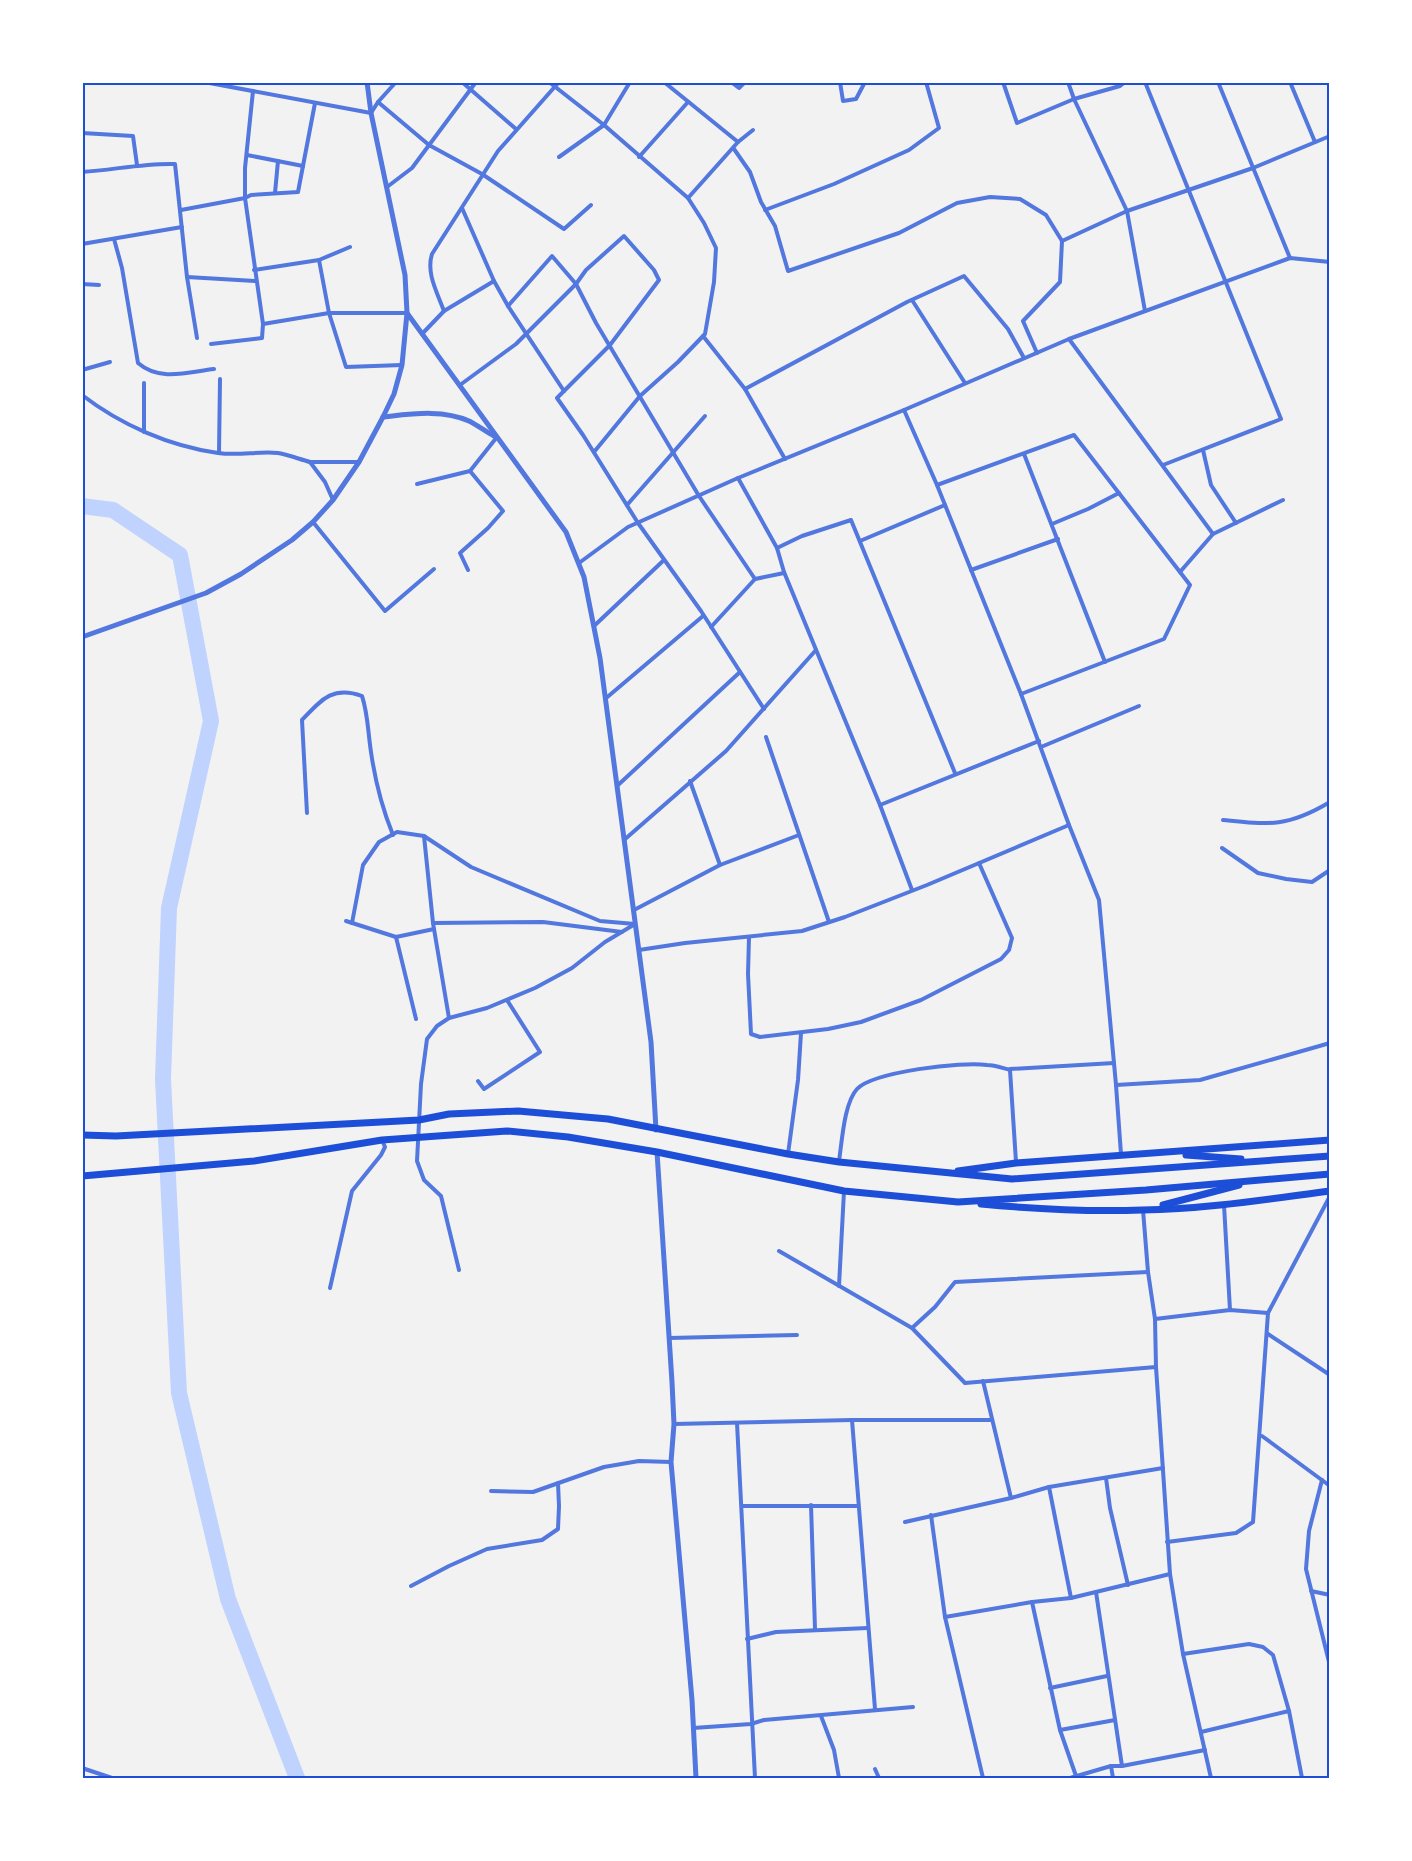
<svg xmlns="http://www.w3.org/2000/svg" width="1412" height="1861" font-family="'Archivo Narrow',sans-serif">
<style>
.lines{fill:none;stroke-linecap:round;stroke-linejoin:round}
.river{stroke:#bfd3fe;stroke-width:16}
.minor{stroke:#5277de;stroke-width:4}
.tertiary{stroke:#5277de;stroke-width:5}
.primary{stroke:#1d4ed8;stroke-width:7}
.neatline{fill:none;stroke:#1d4ed8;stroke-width:2}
</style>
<rect width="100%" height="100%" fill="#f2f2f2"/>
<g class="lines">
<polyline class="river" points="82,506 113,510 180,555 211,721 169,908 163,1079 179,1393 228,1599 297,1778"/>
<g class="minor">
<polyline points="204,82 371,113 378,102 396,82"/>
<polyline points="462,82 516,129"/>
<polyline points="549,82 604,125 630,82"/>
<polyline points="664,82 738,142"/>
<polyline points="731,82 739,88 745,82"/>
<polyline points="840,82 843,101 856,99 865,82"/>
<polyline points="1003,82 1017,123 1074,99 1120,86 1125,82"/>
<polyline points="1068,82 1074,99 1127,211 1145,311"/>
<polyline points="1145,82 1281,419 1163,465"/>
<polyline points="1218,82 1290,258"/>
<polyline points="1290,82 1315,142"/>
<polyline points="1329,82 1330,84"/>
<polyline points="378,102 429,145 482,174 564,229 591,205"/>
<polyline points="82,133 133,136 137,165"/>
<polyline points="734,149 750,172 761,202 775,226 788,271 899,233 957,203 990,197 1020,199 1046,215 1062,241 1060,282 1023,321 1037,353"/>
<polyline points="247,155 303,166"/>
<polyline points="559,157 604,125 688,198 704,223 716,248 714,282 705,334 678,362 640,396 594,452"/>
<polyline points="639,157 688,102"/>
<path d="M 82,172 C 114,170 143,163 175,164 L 187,277 L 197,338"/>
<polyline points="387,187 412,168 476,82"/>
<polyline points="275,193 278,161"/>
<polyline points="688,198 738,142 753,130"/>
<polyline points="462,208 494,281 508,306 564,391"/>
<polyline points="181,210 245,198 245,168 253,91"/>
<polyline points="765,210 834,184 909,150 939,128 926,82"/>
<path d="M 114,239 L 122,268 L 138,363 C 160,382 188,372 214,369"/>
<polyline points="1062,241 1127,211 1253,168 1330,136"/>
<polyline points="82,244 182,227"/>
<polyline points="319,260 329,313 346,367 402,365"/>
<polyline points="254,270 319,260 350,247"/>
<polyline points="187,277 255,281"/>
<polyline points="82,284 99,285"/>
<polyline points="912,300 965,383"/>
<polyline points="508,306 552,256 576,284 596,323 699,496 755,579"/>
<path d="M 444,311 C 437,292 426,273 432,254 L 498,151 L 559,82"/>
<polyline points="263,324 245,198 251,195 298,192 315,103"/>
<polyline points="422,334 444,311 494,281"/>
<polyline points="703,336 745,389 785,459"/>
<polyline points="1069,339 1213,534"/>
<polyline points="211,344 262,338 263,324 329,313 407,313"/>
<polyline points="82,370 110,362"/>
<polyline points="144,383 144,432"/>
<polyline points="460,385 516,344 576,284 586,270 624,236 654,270 659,280 610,345 557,398 583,435 638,523 701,611 764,709"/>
<polyline points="745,389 907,302 964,276 1008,329 1024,358"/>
<path d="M 82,395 C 121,425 169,446 218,453 C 238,456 258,451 278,453 C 289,455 299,459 310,462"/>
<polyline points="904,410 937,485 1021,694 1069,825 1099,900 1116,1085 1121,1154"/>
<polyline points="1203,450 1211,485 1236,523"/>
<polyline points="219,453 220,379"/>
<polyline points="1024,454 1105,662"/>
<polyline points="738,478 777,548 784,572 880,805 912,890"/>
<polyline points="417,484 470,471 497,437"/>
<polyline points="937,485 1074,435 1190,585 1164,639 1021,694"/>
<polyline points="333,500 325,482 310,462 359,462"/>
<polyline points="627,505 705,416"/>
<polyline points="313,522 385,611 434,569"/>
<polyline points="1052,524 1088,509 1119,493"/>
<polyline points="860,541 945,505"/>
<polyline points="777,548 802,536 851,520 955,773"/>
<polyline points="579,563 628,527 738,478 904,410 1069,339 1290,258 1330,262"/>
<polyline points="468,570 460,553 488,528 503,511 470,471"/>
<polyline points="971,570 1058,539"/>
<polyline points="1180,572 1213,534 1283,500"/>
<polyline points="594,626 664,560"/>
<polyline points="711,627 755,579 784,573"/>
<polyline points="605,699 703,616"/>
<polyline points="766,737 829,922"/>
<polyline points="1041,747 1139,706"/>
<polyline points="690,781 720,865"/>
<polyline points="617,786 740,672"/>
<polyline points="880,805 1039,741"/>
<path d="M 307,813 L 302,720 C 321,700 333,685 362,696 C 368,714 368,733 371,752 C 375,780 382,808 393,835"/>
<path d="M 1223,820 C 1270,825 1288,827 1330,802"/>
<polyline points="424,836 433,923 449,1018"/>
<polyline points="624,840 726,751 816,650"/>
<polyline points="1222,848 1258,873 1286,879 1312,882 1330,870"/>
<polyline points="634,910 720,865 799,835"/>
<polyline points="346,921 396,937 434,929"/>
<polyline points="352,923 363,865 379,842 397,832 424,836 471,867 600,921 635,924"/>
<polyline points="433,923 543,922 622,932"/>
<polyline points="396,937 416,1019"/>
<polyline points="749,937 748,974 751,1034 760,1037 828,1029 861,1022 921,1000 1001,959 1009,950 1012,938 979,863"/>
<polyline points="639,950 685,943 802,931 845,917 927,885 1069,825"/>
<polyline points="1010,1069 1114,1063"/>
<polyline points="478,1081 484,1089 540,1052 507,1000"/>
<polyline points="1116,1085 1200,1080 1330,1043"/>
<polyline points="788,1154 798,1080 801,1033"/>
<path d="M 839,1161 C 842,1142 844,1103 857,1089 C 873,1072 962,1061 987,1065 C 995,1065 1002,1068 1010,1070 L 1016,1162"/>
<polyline points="1224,1205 1230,1310"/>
<polyline points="1143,1210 1148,1272 1155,1319 1156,1367 1170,1574 1183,1654 1211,1778"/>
<polyline points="779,1251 912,1328 965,1383 1156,1367"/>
<polyline points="459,1270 441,1196 424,1180 417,1161 421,1084 427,1039 437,1026 449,1018 487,1008 535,988 572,968 605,942 635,924"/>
<polyline points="839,1286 844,1191"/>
<polyline points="330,1288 352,1191 381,1155 385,1147 382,1140"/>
<polyline points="1155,1319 1230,1310 1268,1313"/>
<polyline points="912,1328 935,1307 955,1282 1148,1272"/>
<polyline points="1268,1334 1330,1375"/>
<polyline points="669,1338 797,1335"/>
<polyline points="983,1381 1011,1498"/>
<polyline points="852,1420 875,1709"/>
<polyline points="737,1423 755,1778"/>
<polyline points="674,1424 852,1420 992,1420"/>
<polyline points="1262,1436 1330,1486"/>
<polyline points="1106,1478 1110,1508 1128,1585"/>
<polyline points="1322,1480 1309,1531 1306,1569 1330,1666"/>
<polyline points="1049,1487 1071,1598"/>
<polyline points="491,1491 533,1492 604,1467 639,1461 671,1462"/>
<polyline points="811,1505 815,1629"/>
<polyline points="742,1506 858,1506"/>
<polyline points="931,1515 945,1617 983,1778"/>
<polyline points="905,1522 1011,1498 1049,1487 1163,1468"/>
<polyline points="1167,1542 1236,1533 1253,1522 1268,1313 1330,1196"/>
<polyline points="411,1586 449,1566 487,1549 542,1540 558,1529 559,1506 558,1483"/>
<polyline points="1311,1591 1330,1595"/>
<polyline points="1096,1592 1122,1766"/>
<polyline points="1032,1602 1060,1730 1076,1776"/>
<polyline points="945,1617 1032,1602 1071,1598 1170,1574"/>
<polyline points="747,1639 776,1632 868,1628"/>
<polyline points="1183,1654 1249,1644 1263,1647 1273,1655 1289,1711 1302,1778"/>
<polyline points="1050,1688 1107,1676"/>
<polyline points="821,1716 834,1750 839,1778"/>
<polyline points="693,1728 751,1724 764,1720 913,1707"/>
<polyline points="1060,1730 1115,1720"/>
<polyline points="1201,1732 1289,1711"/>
<polyline points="1111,1766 1113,1778"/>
<polyline points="82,1768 112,1778"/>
<polyline points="875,1769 879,1778"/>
<polyline points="1070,1778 1111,1766 1122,1766 1205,1750"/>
</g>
<g class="tertiary">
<polyline points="407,313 566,532 584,577 600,658 651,1042 656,1130"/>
<path d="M 383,417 C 411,414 443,409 469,421 C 477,425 485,431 494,436"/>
<polyline points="82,637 206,593 241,574 292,540 313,522 333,500 359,462 383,417 394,394 402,365 407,313 405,275 371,113 367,82"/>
<polyline points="657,1152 672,1382 674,1424 671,1462 692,1700 696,1778"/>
</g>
<g class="primary">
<polyline points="82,1135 116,1136 419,1120 449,1114 518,1111 608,1119 788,1154 839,1162 1012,1179 1330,1156"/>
<polyline points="1186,1155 1241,1159"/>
<polyline points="958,1171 1016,1163 1330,1140"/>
<polyline points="82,1176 254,1161 382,1140 507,1131 568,1137 657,1152 844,1191 958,1202 1146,1190 1330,1174"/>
<path d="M 981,1204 C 1035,1209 1089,1212 1142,1210 C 1205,1209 1268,1199 1330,1191"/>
<polyline points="1163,1205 1239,1185"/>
</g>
</g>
<rect width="1412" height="1861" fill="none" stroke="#ffffff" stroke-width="168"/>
<rect x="84" y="84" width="1244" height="1693" class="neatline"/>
</svg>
